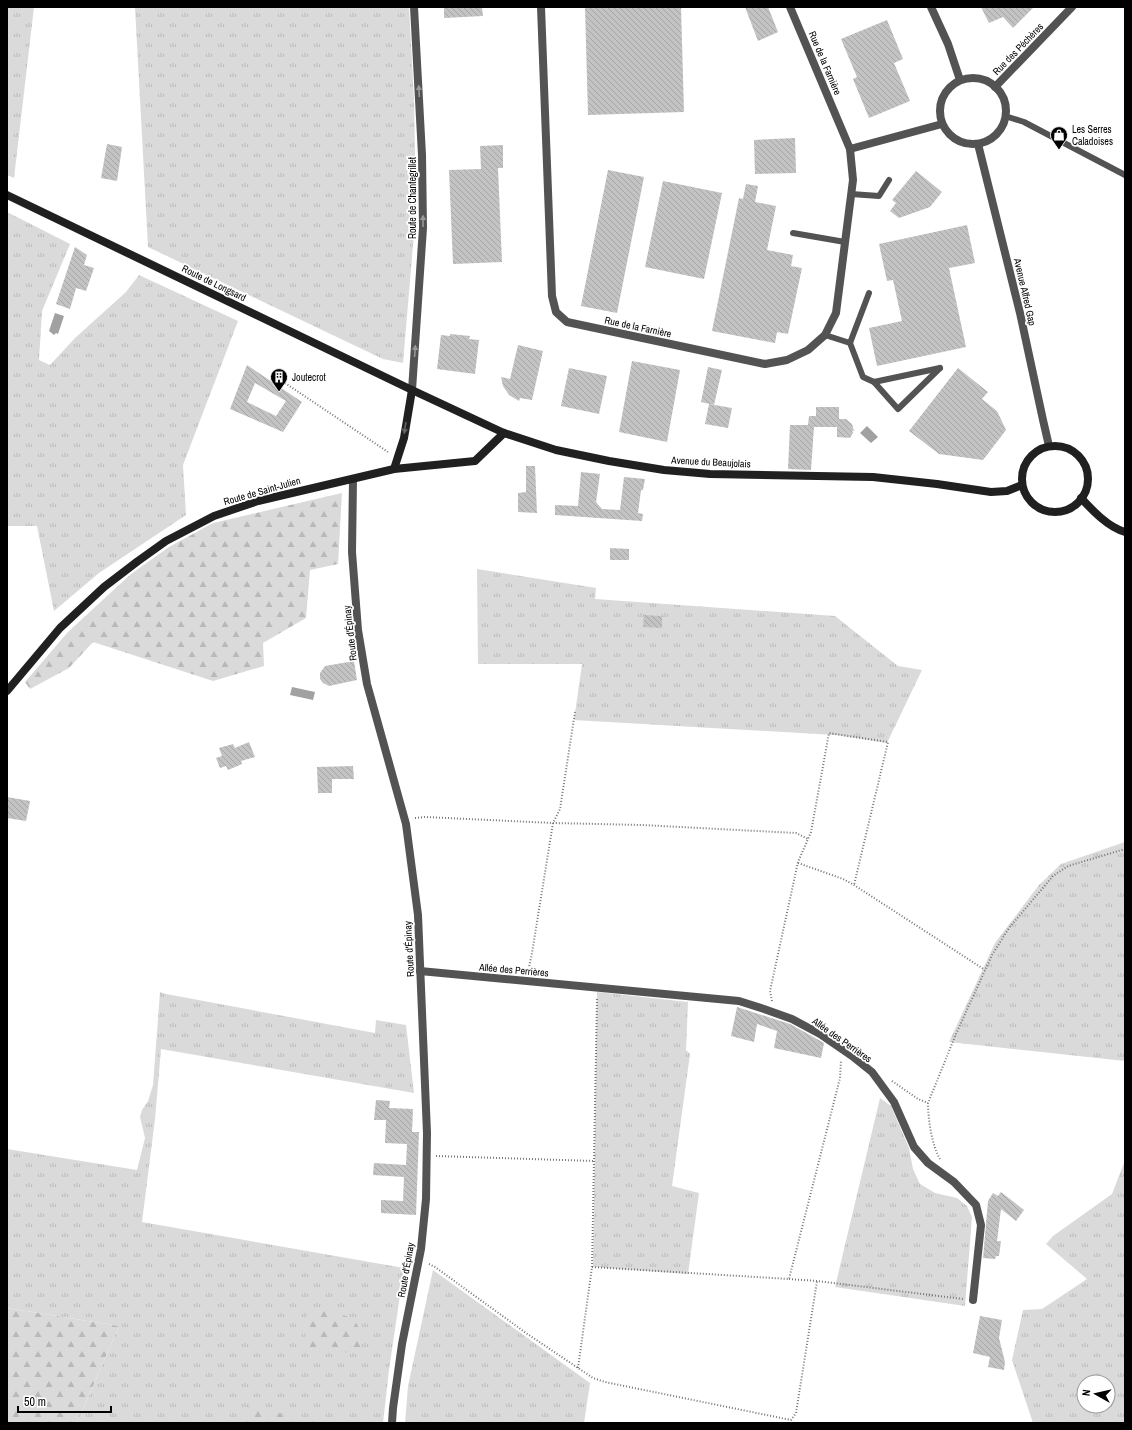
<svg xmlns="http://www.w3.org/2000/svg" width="1132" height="1430" font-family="'Archivo Narrow',sans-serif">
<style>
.grass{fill:url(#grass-tufts);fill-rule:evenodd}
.forest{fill:url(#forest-firs)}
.water{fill:#a1a1a1}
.building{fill:url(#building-back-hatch);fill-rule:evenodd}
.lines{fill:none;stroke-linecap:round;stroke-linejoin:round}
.path{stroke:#757575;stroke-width:2;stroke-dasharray:1 2;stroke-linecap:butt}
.service{stroke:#535353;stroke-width:6}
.minor{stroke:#535353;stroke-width:8}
.secondary{stroke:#202020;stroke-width:8}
.oneway{fill:#989898}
.oneway2{fill:#636363}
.labels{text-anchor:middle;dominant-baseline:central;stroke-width:3.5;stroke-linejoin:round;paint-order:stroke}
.street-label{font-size:10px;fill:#000;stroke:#fff}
.poi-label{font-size:10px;fill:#000;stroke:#fff;text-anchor:start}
</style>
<defs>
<pattern id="grass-tufts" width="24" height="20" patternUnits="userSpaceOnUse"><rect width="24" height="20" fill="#dadada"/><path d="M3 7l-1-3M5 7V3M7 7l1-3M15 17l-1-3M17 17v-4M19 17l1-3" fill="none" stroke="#b9b9b9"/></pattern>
<pattern id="forest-firs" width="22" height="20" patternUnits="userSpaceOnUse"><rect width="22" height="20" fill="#dadada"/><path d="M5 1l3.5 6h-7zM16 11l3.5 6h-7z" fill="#b9b9b9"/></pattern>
<pattern id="building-back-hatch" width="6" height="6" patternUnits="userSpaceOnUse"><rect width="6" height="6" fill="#c3c3c3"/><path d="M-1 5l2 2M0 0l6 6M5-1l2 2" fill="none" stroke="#a6a6a6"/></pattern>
</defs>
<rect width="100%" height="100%" fill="#fff"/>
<g class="grass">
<polygon points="7,7 34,7 14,178 7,175"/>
<polygon points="135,7 409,7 414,99 416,210 403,363 383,359 148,247"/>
<polygon points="7,212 70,244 42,311 39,360 50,365 75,338 126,292 139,275 238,321 183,465 186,515 99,573 54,611 37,526 7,526"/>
<polygon points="477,569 596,588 595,599 835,616 898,666 922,670 887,743 835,735 574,720 582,664 478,664"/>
<polygon points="1125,842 1125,1061 949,1042 995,943 1039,885 1061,864"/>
<polygon points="160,992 166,994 375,1033 376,1020 406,1025 414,1093 161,1049 155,1119 142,1222 404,1268 389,1370 383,1423 77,1423 119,1326 7,1308 7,1149 137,1170 145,1138 140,1117 142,1110 148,1101 153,1085"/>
<polygon points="597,992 688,1002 686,1050 690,1054 672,1186 699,1193 688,1274 593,1267"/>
<polygon points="880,1098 891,1106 909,1148 913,1169 920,1184 935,1193 957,1198 967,1206 972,1217 965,1306 835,1287"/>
<path d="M 1125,1160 L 1125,1423 L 1033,1423 L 1012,1360 L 1023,1310 L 1042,1309 L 1087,1279 L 1046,1244 L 1053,1236 L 1112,1194 ZM 1084,1382 L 1108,1382 L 1108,1406 L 1084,1406 Z"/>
<polygon points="433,1270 590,1383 584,1423 405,1423 408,1386"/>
</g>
<g class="forest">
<polygon points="342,493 338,564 310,570 306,618 263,643 264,666 213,681 93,642 69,668 30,689 25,682 68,632 131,574 169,547 213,523"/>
<polygon points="320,1307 354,1319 362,1334 361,1349 343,1353 307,1347 304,1325 308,1313"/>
<polygon points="7,1308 119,1326 77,1423 7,1423"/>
<polygon points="247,1406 323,1423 326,1423 243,1423"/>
</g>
<g class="water">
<polygon points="55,313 64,316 58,334 56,333 54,335 49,331"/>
<polygon points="867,426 878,437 871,443 860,433"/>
<polygon points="292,687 315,692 313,700 290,695"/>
</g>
<g class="building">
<polygon points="444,7 482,7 483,16 444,18"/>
<polygon points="585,7 681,7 684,112 588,115"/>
<polygon points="745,7 768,7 778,32 758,41"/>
<polygon points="981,7 1034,7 1013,28 1003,17 989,23"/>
<polygon points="887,20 903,59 894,63 910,101 869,118 853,79 857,77 841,39"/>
<polygon points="795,138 796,173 755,174 754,140"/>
<polygon points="107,144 122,147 117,181 101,178"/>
<polygon points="503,145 503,168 498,168 502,262 453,264 449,170 481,169 480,146"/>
<polygon points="608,170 644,177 617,313 581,306"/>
<polygon points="916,171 942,192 930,207 899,218 890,211 896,203 892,200"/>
<polygon points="663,181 722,193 704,279 645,267"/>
<polygon points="746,184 758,186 755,202 776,206 767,250 793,255 791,266 802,268 788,334 777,332 775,343 712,331 739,198 743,199"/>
<polygon points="967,225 975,263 949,268 966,347 877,366 869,328 902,321 893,280 887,281 879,244"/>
<polygon points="75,247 87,255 84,265 94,268 86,291 76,288 70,309 56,304"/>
<polygon points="450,334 470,336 469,339 479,340 475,374 437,369 441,335 450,336"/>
<polygon points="518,345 543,351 532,400 520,398 519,401 509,395 503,386 501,377 510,379"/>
<polygon points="632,361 680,370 667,442 619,432"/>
<path d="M 247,365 L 302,402 L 283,432 L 230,409 ZM 255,383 L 286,401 L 276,416 L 247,402 Z"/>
<polygon points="708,367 722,370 714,405 701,402"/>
<polygon points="569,368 607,376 599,414 561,406"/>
<polygon points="958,368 988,392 982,399 997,411 1006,430 983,460 939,454 909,431"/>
<polygon points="709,404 732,408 728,428 705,424"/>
<polygon points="816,407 839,407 839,419 846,419 852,424 854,431 852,431 853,433 850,438 837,437 837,427 814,427 811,470 788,469 790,425 808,425 809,416 816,416"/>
<polygon points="526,466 535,466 537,513 518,512 518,493 526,492"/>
<polygon points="581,472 600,474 596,502 602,509 620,510 624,477 645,479 643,490 641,490 638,513 643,514 642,521 555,515 555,505 578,506"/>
<polygon points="610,548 629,549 629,560 610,560"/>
<polygon points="644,615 662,616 662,628 643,627"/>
<polygon points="354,661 357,680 329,686 323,683 320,679 320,673 325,666"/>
<polygon points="249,742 255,757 241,761 242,764 228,770 226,766 220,768 216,758 222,756 219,748 233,744 235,748"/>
<polygon points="353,766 354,779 332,779 332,793 318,793 317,767"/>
<polygon points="7,797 30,801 26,821 7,818"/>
<polygon points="737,1007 790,1024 817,1039 824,1043 821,1058 774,1048 777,1031 757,1024 754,1042 731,1036"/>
<polygon points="376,1100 390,1101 389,1108 413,1109 412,1132 419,1132 416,1215 381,1213 381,1200 403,1201 404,1177 373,1175 374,1163 406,1165 407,1144 385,1143 386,1120 374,1120"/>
<polygon points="1001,1192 1024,1210 1016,1221 1001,1209 997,1241 1001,1241 999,1256 996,1256 995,1259 983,1258 988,1201 993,1193 998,1196"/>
<polygon points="980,1316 1002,1320 999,1338 1005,1362 1004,1370 988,1367 990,1357 973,1353"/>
</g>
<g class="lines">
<g class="path">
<polyline points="285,383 388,452"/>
<polyline points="415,818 425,817 553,823 642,825 796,833 808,839"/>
<polyline points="798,863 843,879 854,885 985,970"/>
<polyline points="528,972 532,953 553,823 560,809 575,712"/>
<polyline points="772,1001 770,991 798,862 811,832 829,733 888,742 854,885"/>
<polyline points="892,1081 918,1099 928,1103"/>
<polyline points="436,1156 594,1161"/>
<path d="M 940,1159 C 932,1146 928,1119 928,1103 L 956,1034 L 992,955 L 1009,928 L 1053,876 L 1068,866 L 1125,849"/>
<polyline points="429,1264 435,1267 526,1333 593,1378 605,1382 791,1420 796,1413 817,1281"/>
<polyline points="592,1267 597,998"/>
<polyline points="789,1279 817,1281 963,1299"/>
<polyline points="578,1368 592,1267 789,1279 840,1078 841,1060"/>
</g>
<g class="service">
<polyline points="1005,116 1024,122 1125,175"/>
<polyline points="851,194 879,196 889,180"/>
<polyline points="793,233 845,242"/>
<polyline points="825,335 850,343 863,377 874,382 940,368"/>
<polyline points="850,343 869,293"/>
<polyline points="874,382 898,409 940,368"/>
</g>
<g class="minor">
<polyline points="541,7 552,296 556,312 567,322 765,364 787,360 808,350 825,335 836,313 853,180 850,149 790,7"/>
<polyline points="931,7 948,44 960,80"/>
<circle cx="973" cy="111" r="33"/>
<polyline points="995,87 1072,7"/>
<polyline points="978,144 1020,313 1043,420 1049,446"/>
<polyline points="850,149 942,124"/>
<polyline points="412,390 423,228 422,155 414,7"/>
<polyline points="353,479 352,552 358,630 367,684 406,824 418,915 427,1133 426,1199 421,1249 402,1344 393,1408 392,1423"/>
<polyline points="420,971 739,1001 764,1009 792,1019 820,1034 852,1056 872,1072 894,1102 914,1147 928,1163 954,1182 976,1205 981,1225 973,1300"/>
</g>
<g class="secondary">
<polyline points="7,195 412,390 504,433 556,450 609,461 664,470 710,474 873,477 937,484 991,492 1007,491 1022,485"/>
<circle cx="1055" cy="479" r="33"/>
<polyline points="394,469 404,438 412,390"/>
<path d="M 1081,498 C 1093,511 1108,527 1125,532"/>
<polyline points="7,691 60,628 104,587 138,561 166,541 214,516 258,501 394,469 475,461 504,433"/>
</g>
</g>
<defs><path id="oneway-solid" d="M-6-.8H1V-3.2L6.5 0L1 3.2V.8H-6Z"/></defs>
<g class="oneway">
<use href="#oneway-solid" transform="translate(419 91) rotate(-93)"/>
<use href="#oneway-solid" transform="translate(423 221) rotate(-90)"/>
<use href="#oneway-solid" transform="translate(415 351) rotate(-86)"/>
</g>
<use class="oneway2" href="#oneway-solid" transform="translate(405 428) rotate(99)"/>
<defs>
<g id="shop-pin" transform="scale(0.9)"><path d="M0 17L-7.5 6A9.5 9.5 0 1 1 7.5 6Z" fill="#000" stroke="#fff"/><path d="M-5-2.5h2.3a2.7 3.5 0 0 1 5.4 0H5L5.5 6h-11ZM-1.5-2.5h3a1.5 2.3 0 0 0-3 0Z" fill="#fff"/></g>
<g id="building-pin" transform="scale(0.9)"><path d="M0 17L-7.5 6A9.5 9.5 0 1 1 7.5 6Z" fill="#000" stroke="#fff"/><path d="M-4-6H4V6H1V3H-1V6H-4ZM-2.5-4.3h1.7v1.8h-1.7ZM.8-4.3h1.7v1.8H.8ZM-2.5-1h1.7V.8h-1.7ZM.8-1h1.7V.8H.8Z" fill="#fff"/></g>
</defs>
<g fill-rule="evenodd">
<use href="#shop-pin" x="1059" y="135"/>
<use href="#building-pin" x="279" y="377"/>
</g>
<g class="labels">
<g class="street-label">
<text transform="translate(1018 49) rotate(-46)">Rue des Péchères</text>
<text transform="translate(825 63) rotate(67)">Rue de la Farnière</text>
<text transform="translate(412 198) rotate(-90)">Route de Chantegrillet</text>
<text transform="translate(214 283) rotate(26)">Route de Longsard</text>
<text transform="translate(1025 292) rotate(77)">Avenue Alfred Gap</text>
<text transform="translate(638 327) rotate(12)">Rue de la Farnière</text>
<text transform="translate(711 462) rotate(3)">Avenue du Beaujolais</text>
<text transform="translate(262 491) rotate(-16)">Route de Saint-Julien</text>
<text transform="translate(350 633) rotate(-97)">Route d'Épinay</text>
<text transform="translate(409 949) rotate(-93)">Route d'Épinay</text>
<text transform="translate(514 970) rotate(5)">Allée des Perrières</text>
<text transform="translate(842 1040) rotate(35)">Allée des Perrières</text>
<text transform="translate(406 1270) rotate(-80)">Route d'Épinay</text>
</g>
<g class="poi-label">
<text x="1072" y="129">Les Serres<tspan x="1072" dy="12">Caladoises</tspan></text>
<text x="292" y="377">Joutecrot</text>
</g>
</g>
<rect width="1132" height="1430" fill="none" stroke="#000000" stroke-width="16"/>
<g transform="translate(1096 1394) rotate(278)"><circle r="19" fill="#ffffff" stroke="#999999"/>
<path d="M0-3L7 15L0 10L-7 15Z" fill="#000000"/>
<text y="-6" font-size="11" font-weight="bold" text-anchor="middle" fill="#000000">N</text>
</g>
<path d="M18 1406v6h93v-6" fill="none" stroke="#000000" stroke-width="2"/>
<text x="24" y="1406" font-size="12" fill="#000000" stroke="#ffffff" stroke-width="3" paint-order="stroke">50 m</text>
</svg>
